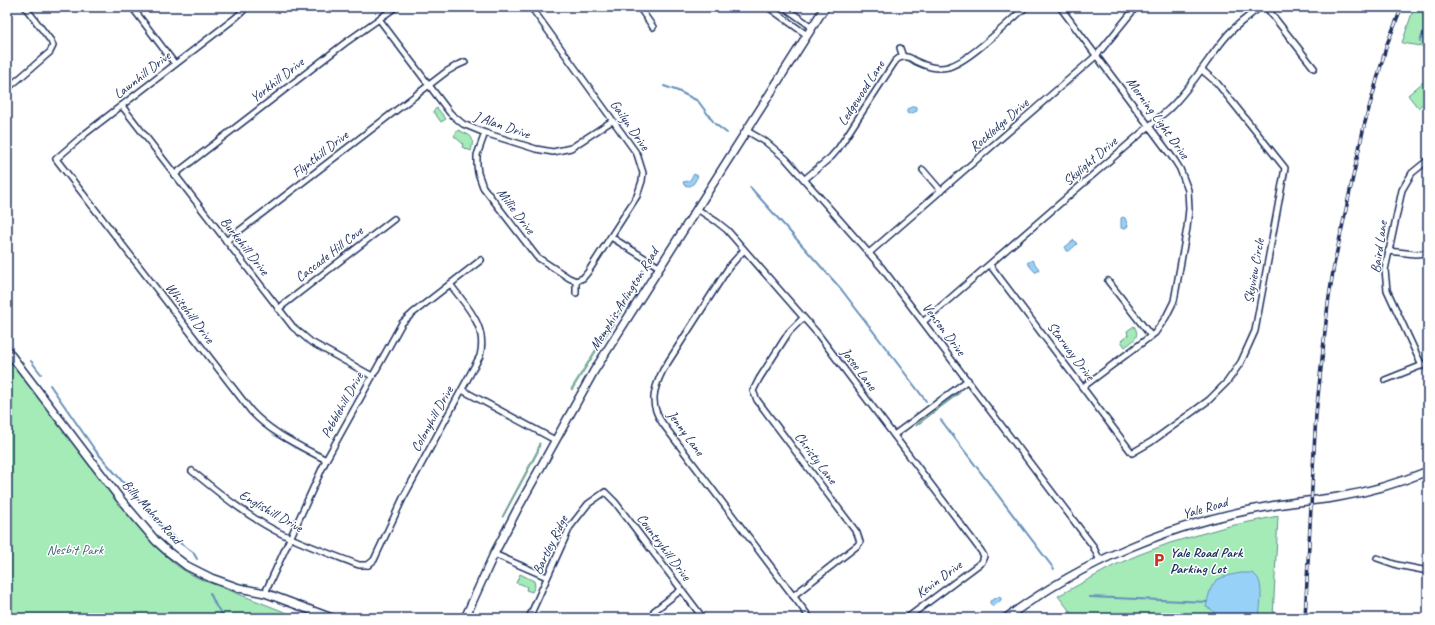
<svg xmlns="http://www.w3.org/2000/svg" width="1435" height="625" font-family="Caveat,sans-serif">
<style>
.green{fill:#a4ebb8;stroke:#608d8b}
.water{fill:#98d1f8;stroke:#6690ba}
.lines{fill:none;stroke-linecap:round;stroke-linejoin:round}
.stream{stroke:#6690ba;stroke-width:2}
.street-casing{stroke:#1b2f5e;stroke-width:8}
.secondary-casing{stroke:#1b2f5e;stroke-width:10}
.street{stroke:#fff;stroke-width:5}
.secondary{stroke:#fff;stroke-width:7}
.rail-casing{stroke:#1b2f5e;stroke-width:3.5}
.rail{stroke:#fff;stroke-width:2;stroke-dasharray:6;stroke-linecap:butt}
.labels{text-anchor:middle;dominant-baseline:central;stroke-width:3;stroke-linejoin:round;paint-order:stroke}
.street-label{font-size:14px;fill:#1b2f5e;stroke:#fff}
.park-label{font-size:14px;fill:#3d5e74;stroke:#fff}
.poi-label{font-size:14px;font-weight:bold;fill:#1b2f5e;stroke:#fff;text-anchor:start}
</style>
<rect width="100%" height="100%" fill="#fff"/>
<filter id="ink" filterUnits="userSpaceOnUse"><feTurbulence type="fractalNoise" baseFrequency=".025" numOctaves="2"/><feDisplacementMap in="SourceGraphic" scale="8" xChannelSelector="R" yChannelSelector="G"/><feConvolveMatrix kernelMatrix="1 2 1 2 8 2 1 2 1" color-interpolation-filters="sRGB"/></filter>
<g filter="url(#ink)">
<g class="green">
<polygon points="1414,7 1428,7 1428,47 1402,43"/>
<polygon points="1428,78 1428,99 1418,108 1408,95"/>
<polygon points="437,108 446,119 441,122 433,111"/>
<path d="M 458,130 C 471,136 475,135 471,151 L 462,147 L 463,144 L 454,136 Z"/>
<polygon points="642,270 643,270 642,278 572,390 571,389 641,277"/>
<path d="M 1134,326 C 1141,337 1133,341 1125,347 L 1121,341 L 1128,335 L 1127,331 Z"/>
<path d="M 7,344 L 159,548 C 172,563 180,569 198,578 L 300,618 L 7,618 Z"/>
<polygon points="961,392 916,426 916,425 958,393"/>
<polygon points="539,443 540,443 538,452 503,517 502,517 538,449"/>
<polygon points="1278,516 1273,618 1075,618 1058,596 1113,566 1138,555 1170,543 1225,527"/>
<polygon points="520,574 534,581 535,586 532,592 526,590 527,587 521,584 516,583"/>
</g>
<g class="water">
<polygon points="914,106 917,107 917,111 910,114 907,113 907,109"/>
<path d="M 694,174 L 698,176 C 693,184 693,188 684,185 L 683,182 L 689,181 Z"/>
<polygon points="1123,217 1125,218 1128,226 1124,229 1121,228 1121,218"/>
<polygon points="1074,240 1077,244 1069,251 1067,251 1065,247"/>
<polygon points="1032,260 1039,269 1037,272 1035,272 1027,263"/>
<path d="M 1241,573 C 1244,573 1248,573 1251,573 C 1266,577 1260,606 1259,618 L 1214,618 L 1214,612 L 1211,609 L 1206,607 C 1212,580 1213,578 1241,573 Z"/>
<polygon points="998,597 1001,598 1001,600 993,607 990,603 990,601"/>
</g>
<g class="lines">
<g class="stream">
<polyline points="1420,41 1428,20"/>
<polyline points="664,86 678,91 698,101 715,124 727,133"/>
<polyline points="750,187 841,289 926,401"/>
<polyline points="31,361 41,374"/>
<polyline points="50,385 95,450 160,525 180,543 193,552 197,559"/>
<polyline points="941,420 1054,569"/>
<polyline points="210,593 216,606 225,618"/>
<polyline points="1090,597 1207,602"/>
</g>
<g class="street-casing">
<g id="street">
<polyline points="132,7 175,64"/>
<path d="M 239,7 L 243,11 L 234,19 L 86,133 L 56,159 L 251,411 C 271,433 300,446 326,460"/>
<polyline points="531,7 637,154 643,173 642,181 637,196 588,272 583,278 576,281"/>
<polyline points="639,7 653,27"/>
<polyline points="768,7 807,35"/>
<polyline points="784,7 812,27"/>
<polyline points="1060,7 1175,161 1180,169 1188,190 1189,209 1187,228 1174,301 1166,317 1155,333 1083,387"/>
<polyline points="1266,7 1314,68"/>
<polyline points="379,19 450,113 463,124 485,133 536,149 553,152 571,148 612,121"/>
<polyline points="900,48 903,57"/>
<polyline points="7,89 50,52 53,46 51,41 25,7"/>
<polyline points="122,106 293,327 311,342 372,376"/>
<polyline points="747,131 766,142 786,159 882,268 1093,546 1100,561"/>
<polyline points="485,133 477,155 477,165 478,173 483,187 537,257 569,278 576,281"/>
<polyline points="923,170 941,191"/>
<polyline points="174,175 345,43 396,7"/>
<path d="M 805,179 L 831,157 L 838,149 L 894,63 C 896,60 900,57 904,57 C 908,56 912,59 915,61 C 926,66 936,70 948,67 C 970,61 1007,23 1026,7"/>
<polyline points="697,209 717,222 727,230 817,333 981,551 984,556 982,562 907,618"/>
<polyline points="611,237 659,267"/>
<polyline points="226,241 446,72 456,66 465,62"/>
<path d="M 744,250 L 729,267 L 663,370 C 653,390 649,404 663,424 L 810,618"/>
<polyline points="1388,251 1415,254 1428,253"/>
<polyline points="869,253 1097,55 1136,7"/>
<polyline points="990,265 1132,453 1151,442 1209,400 1227,382 1241,362 1255,331 1285,168 1217,83 1202,70"/>
<polyline points="576,281 576,293"/>
<polyline points="1108,281 1151,336"/>
<polyline points="278,309 394,219"/>
<path d="M 924,321 L 1169,109 C 1191,88 1206,61 1225,38 C 1234,26 1248,17 1260,7"/>
<polyline points="1422,366 1387,290 1385,270 1402,190 1412,173 1428,160"/>
<polyline points="1385,380 1428,363"/>
<polyline points="462,390 555,440"/>
<polyline points="894,435 968,380"/>
<path d="M 192,471 C 219,493 248,517 280,533 C 305,545 333,555 359,565 L 368,565"/>
<polyline points="494,554 547,577"/>
<polyline points="1377,558 1397,565 1428,571"/>
<path d="M 368,565 L 374,560 L 403,498 L 480,356 C 488,326 466,306 450,284"/>
<polyline points="265,593 326,460 402,323 413,313 481,260"/>
<polyline points="793,596 858,545 860,542 857,533 757,400 753,391 759,379 789,332 803,318"/>
<polyline points="654,611 681,590"/>
<polyline points="529,618 570,527 588,504 605,492 615,502 703,618"/>
</g>
</g>
<g class="secondary-casing">
<g id="secondary">
<polyline points="7,350 121,500 156,541 166,550 187,566 211,578 239,588 265,593 332,618"/>
<polyline points="465,618 494,554 518,508 594,371 825,7"/>
<path d="M 1006,618 C 1082,562 1172,523 1266,507 C 1290,502 1314,501 1338,497 C 1369,492 1399,483 1428,471"/>
</g>
</g>
<use href="#street" class="street"/>
<use href="#secondary" class="secondary"/>
<g class="rail-casing">
<polyline id="rail" points="1305,618 1316,414 1328,304 1334,265 1364,126 1387,44 1402,7"/>
</g>
<use href="#rail" class="rail"/>
</g>
</g>
<defs>
<g id="parking-bare" transform="scale(1.08)"><path d="M-3.5-5.5H1a3.5 3.5 0 0 1 0 7H-1V5.5H-3.5ZM-1-3.4V-.6H.8a1.4 1.4 0 0 0 0-2.8Z" fill="#c8321e" stroke="#fff" stroke-width="2.5" paint-order="stroke"/></g>
</defs>
<g fill-rule="evenodd">
<use href="#parking-bare" x="1159" y="560"/>
</g>
<g class="labels">
<g class="street-label">
<text transform="translate(142 75) rotate(-38)">Lawnhill Drive</text>
<text transform="translate(277 80) rotate(-38)">Yorkhill Drive</text>
<text transform="translate(861 93) rotate(-57)">Ledgewood Lane</text>
<text transform="translate(1158 118) rotate(54)">Morning Light Drive</text>
<text transform="translate(502 125) rotate(19)">J Alan Drive</text>
<text transform="translate(630 125) rotate(55)">Gailyn Drive</text>
<text transform="translate(999 125) rotate(-41)">Rockledge Drive</text>
<text transform="translate(320 154) rotate(-38)">Flynthill Drive</text>
<text transform="translate(1090 161) rotate(-41)">Skylight Drive</text>
<text transform="translate(516 211) rotate(53)">Millie Drive</text>
<text transform="translate(245 246) rotate(52)">Burkehill Drive</text>
<text transform="translate(1379 247) rotate(-82)">Baird Lane</text>
<text transform="translate(329 254) rotate(-38)">Cascade Hill Cove</text>
<text transform="translate(1254 271) rotate(-80)">Skyview Circle</text>
<text transform="translate(624 299) rotate(-58)">Memphis-Arlington Road</text>
<text transform="translate(190 313) rotate(53)">Whitehill Drive</text>
<text transform="translate(944 329) rotate(53)">Venson Drive</text>
<text transform="translate(1071 351) rotate(53)">Starway Drive</text>
<text transform="translate(859 369) rotate(53)">Josee Lane</text>
<text transform="translate(342 405) rotate(-61)">Pebblehill Drive</text>
<text transform="translate(432 419) rotate(-61)">Colonyhill Drive</text>
<text transform="translate(686 433) rotate(54)">Jenny Lane</text>
<text transform="translate(816 458) rotate(53)">Christy Lane</text>
<text transform="translate(1205 508) rotate(-16)">Yale Road</text>
<text transform="translate(271 511) rotate(30)">Englishill Drive</text>
<text transform="translate(152 512) rotate(48)">Billy Maher Road</text>
<text transform="translate(550 545) rotate(-64)">Bartley Ridge</text>
<text transform="translate(664 547) rotate(53)">Countryhill Drive</text>
<text transform="translate(939 579) rotate(-36)">Kevin Drive</text>
</g>
<g class="park-label">
<text x="75" y="549">Nesbit Park</text>
</g>
<g class="poi-label">
<text x="1170" y="552">Yale Road Park<tspan x="1170" dy="16">Parking Lot</tspan></text>
</g>
</g>
<rect width="1435" height="625" fill="none" stroke="#fff" stroke-width="24"/>
<rect x="12" y="12" width="1411" height="601" fill="none" stroke="#1b2f5e" stroke-width="1.5" filter="url(#ink)"/>
</svg>
